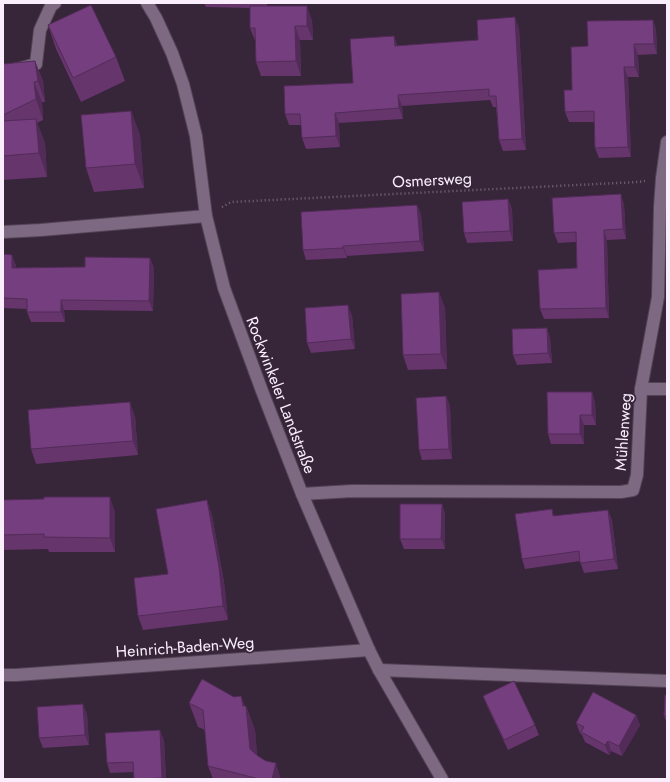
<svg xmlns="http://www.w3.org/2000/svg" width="670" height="782" font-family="Jost,sans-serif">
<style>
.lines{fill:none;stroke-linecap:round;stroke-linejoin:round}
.lane-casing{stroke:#534356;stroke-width:14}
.street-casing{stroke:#534356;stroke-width:14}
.secondary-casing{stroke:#534356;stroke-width:14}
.path{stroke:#78687b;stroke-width:2.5;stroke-dasharray:1 3;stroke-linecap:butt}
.lane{stroke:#7e6982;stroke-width:12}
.street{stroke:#7e6982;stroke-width:12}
.secondary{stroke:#7e6982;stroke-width:12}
.wall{fill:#65356c}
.shaded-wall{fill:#522b58}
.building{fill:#753e7e;stroke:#522b58}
.labels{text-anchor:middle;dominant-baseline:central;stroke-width:3.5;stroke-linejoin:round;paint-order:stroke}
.street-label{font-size:16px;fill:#faeefc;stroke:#37253a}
</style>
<rect width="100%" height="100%" fill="#37253a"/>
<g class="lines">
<g class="lane-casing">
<g id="lane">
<polyline points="3,73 36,64 40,30 51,6 55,3"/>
<polyline points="3,232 41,230 206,216"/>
<polyline points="641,389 667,389"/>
<polyline points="379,670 667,681"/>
</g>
</g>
<g class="street-casing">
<g id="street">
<polyline points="302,494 352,491 621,492 633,490 637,475 641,389 658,297 660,207 662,178 667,142"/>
<polyline points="3,675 16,675 369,650"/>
</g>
</g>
<g class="secondary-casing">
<polyline id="secondary" points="147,3 156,18 172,53 183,84 196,136 206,216 224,288 262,391 302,494 369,650 379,670 442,779"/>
</g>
<polyline class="path" points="222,207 231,202 638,182 645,181"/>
<use href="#lane" class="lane"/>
<use href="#street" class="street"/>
<use href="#secondary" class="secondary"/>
</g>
<g class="wall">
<polygon points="204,3 267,3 267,6 312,20 313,40 300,40 301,76 261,76 256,62 256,43 250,28 250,8 206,7"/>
<polygon points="653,20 656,30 657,54 638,55 639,77 628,77 631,157 599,158 595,148 594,122 569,122 565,112 572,90 588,46"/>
<polygon points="48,25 116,57 125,81 81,102 56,49"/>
<polygon points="519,28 526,150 503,151 499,140 496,107 493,107 490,100 402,106 403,119 339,123 340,147 306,149 302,138 301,125 289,125 285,114 353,83 394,36 397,46 478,40"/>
<polygon points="35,61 43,81 45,102 42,102 43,120 37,123 45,143 47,177 3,180 3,64"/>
<polygon points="131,111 140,135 144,188 94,192 86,168"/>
<polygon points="508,199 512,209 513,241 467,243 464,233"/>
<polygon points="624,204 626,239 607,240 609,318 544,319 540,309 577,268 576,242 558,243 554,233"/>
<polygon points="417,205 421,215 424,251 347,256 347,258 306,260 303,250"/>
<polygon points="3,254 16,265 16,268 85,267 150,258 154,268 153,311 64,310 65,322 31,322 27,312 27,309 3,308"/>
<polygon points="445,307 447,369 408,370 403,355"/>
<polygon points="352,315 355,349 311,353 307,343"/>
<polygon points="547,328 550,338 552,363 517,365 513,355"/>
<polygon points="592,392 595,402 596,425 584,425 584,444 551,444 548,434"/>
<polygon points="446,396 450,406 452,459 422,460 419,450"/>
<polygon points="135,416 138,455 36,464 31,449"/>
<polygon points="44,499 115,512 115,552 49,552 48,549 3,550 3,500"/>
<polygon points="442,504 445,514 445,549 404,549 400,539"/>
<polygon points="552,509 554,516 608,510 612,520 618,569 584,573 580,561 525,569 522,559"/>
<polygon points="212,515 224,582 228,620 143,630 138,616 168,574"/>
<polygon points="667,695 667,724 664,716"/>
<polygon points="483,696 535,725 539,735 508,750 487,706"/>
<polygon points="189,703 246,706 255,730 257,755 281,779 213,779 208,766 205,730 198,727"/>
<polygon points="87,714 89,745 43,748 39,738"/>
<polygon points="636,715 640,725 622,756 611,751 609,755 585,742 582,735 580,733 576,723"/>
<polygon points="164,740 166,779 134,779 134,772 110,773 107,763"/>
</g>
<g class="shaded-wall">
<polygon points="307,6 312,20 313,40 307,26"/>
<polygon points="515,17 519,28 526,150 522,139"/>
<polygon points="653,20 656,30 657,54 654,44"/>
<polygon points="295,26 300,40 301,76 296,61"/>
<polygon points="394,36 398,47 395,46"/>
<polygon points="634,44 638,55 639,77 635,67"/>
<polygon points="35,61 43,81 45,102 38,81"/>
<polygon points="624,67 628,77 631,157 628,147"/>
<polygon points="34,82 42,102 43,120 36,99"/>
<polygon points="398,95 402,106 403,119 399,108"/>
<polygon points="131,111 140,135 144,188 135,164"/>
<polygon points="335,113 339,123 340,147 336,136"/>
<polygon points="36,119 45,143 47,177 39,153"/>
<polygon points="621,194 624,204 626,239 623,229"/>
<polygon points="508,199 512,209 513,241 510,231"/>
<polygon points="417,205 421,215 424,251 420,241"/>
<polygon points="604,230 607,240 609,318 606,308"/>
<polygon points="343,246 347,256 347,258 343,248"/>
<polygon points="12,255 16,265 15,278 12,268"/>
<polygon points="150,258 154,268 153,311 149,301"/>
<polygon points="439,292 445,307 447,369 441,354"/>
<polygon points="61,300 64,310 65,322 61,312"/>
<polygon points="348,305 352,315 355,349 351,339"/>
<polygon points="547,328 550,338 552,363 548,353"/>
<polygon points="592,392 595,402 596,425 592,415"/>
<polygon points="446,396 450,406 452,459 449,449"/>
<polygon points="130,402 135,416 138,455 133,441"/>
<polygon points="580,415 584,425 584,444 580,434"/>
<polygon points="110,497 115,512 115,552 110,538"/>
<polygon points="207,500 212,515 224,582 228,620 223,606"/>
<polygon points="442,504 445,514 445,549 441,539"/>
<polygon points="608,510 612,520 618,569 614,559"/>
<polygon points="241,696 255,730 259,773 250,749 243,706"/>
<polygon points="83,704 87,714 89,745 85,735"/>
<polygon points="636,715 640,725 622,756 619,746"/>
<polygon points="160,730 164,740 166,779 163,779 162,778"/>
<polygon points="608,741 611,751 609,755 605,745"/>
<polygon points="276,763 281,779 272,779"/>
</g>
<g class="building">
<polygon points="91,5 116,57 73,78 48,25"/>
<polygon points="250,6 307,6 307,26 295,26 296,61 256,62 255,28 250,28"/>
<polygon points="515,17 522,139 499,140 496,96 489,96 489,89 398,95 399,108 335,113 336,136 302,138 300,114 285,114 284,86 353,83 350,39 394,36 395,46 478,40 477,20"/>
<polygon points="653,20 654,44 634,44 635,67 624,67 628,147 595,148 594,111 565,112 564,90 572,90 571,47 588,46 587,21"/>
<polygon points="35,61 38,81 34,82 36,99 3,115 3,64"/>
<polygon points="131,111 135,164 86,168 81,115"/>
<polygon points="36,119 39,153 3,156 3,121"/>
<polygon points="621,194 623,229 604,230 606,308 540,309 538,270 577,268 576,232 554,233 552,198"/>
<polygon points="508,199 510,231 464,233 462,202"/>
<polygon points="417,205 420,241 343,246 343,248 303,250 301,212"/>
<polygon points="3,254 12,255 12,268 85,267 85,257 150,258 149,301 61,300 61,312 27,312 27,299 3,298"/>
<polygon points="439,292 441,354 403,355 401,294"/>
<polygon points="348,305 351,339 307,343 305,308"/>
<polygon points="547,328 548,353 513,355 512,329"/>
<polygon points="547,392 592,392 592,415 580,415 580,434 548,434"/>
<polygon points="446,396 449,449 419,450 416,398"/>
<polygon points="130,402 133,441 31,449 28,410"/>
<polygon points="44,497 110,497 110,538 44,537 44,534 3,535 3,500 44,499"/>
<polygon points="207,500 219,567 223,606 138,616 134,578 168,574 156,509"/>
<polygon points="400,504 442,504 441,539 400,539"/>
<polygon points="552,509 553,516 608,510 614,559 580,563 579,551 522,559 515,514"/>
<polygon points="202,679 234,697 241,696 243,706 246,706 250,749 258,756 266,761 276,763 272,779 259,779 208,766 203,710 189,703"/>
<polygon points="514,681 535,725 504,740 483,696"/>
<polygon points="593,692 636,715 619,746 608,741 605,745 581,732 584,727 576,723"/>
<polygon points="665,695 667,695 667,716 664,716"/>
<polygon points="83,704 85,735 39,738 37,707"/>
<polygon points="160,730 162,778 134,779 133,762 107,763 105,733"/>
</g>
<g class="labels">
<g class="street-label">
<text transform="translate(432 180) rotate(-3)">Osmersweg</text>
<text transform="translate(281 395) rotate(69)">Rockwinkeler Landstraße</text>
<text transform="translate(623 432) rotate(-86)">Mühlenweg</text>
<text transform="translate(185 647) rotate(-4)">Heinrich-Baden-Weg</text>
</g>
</g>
<rect width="670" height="782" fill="none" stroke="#faeefc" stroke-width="8"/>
</svg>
